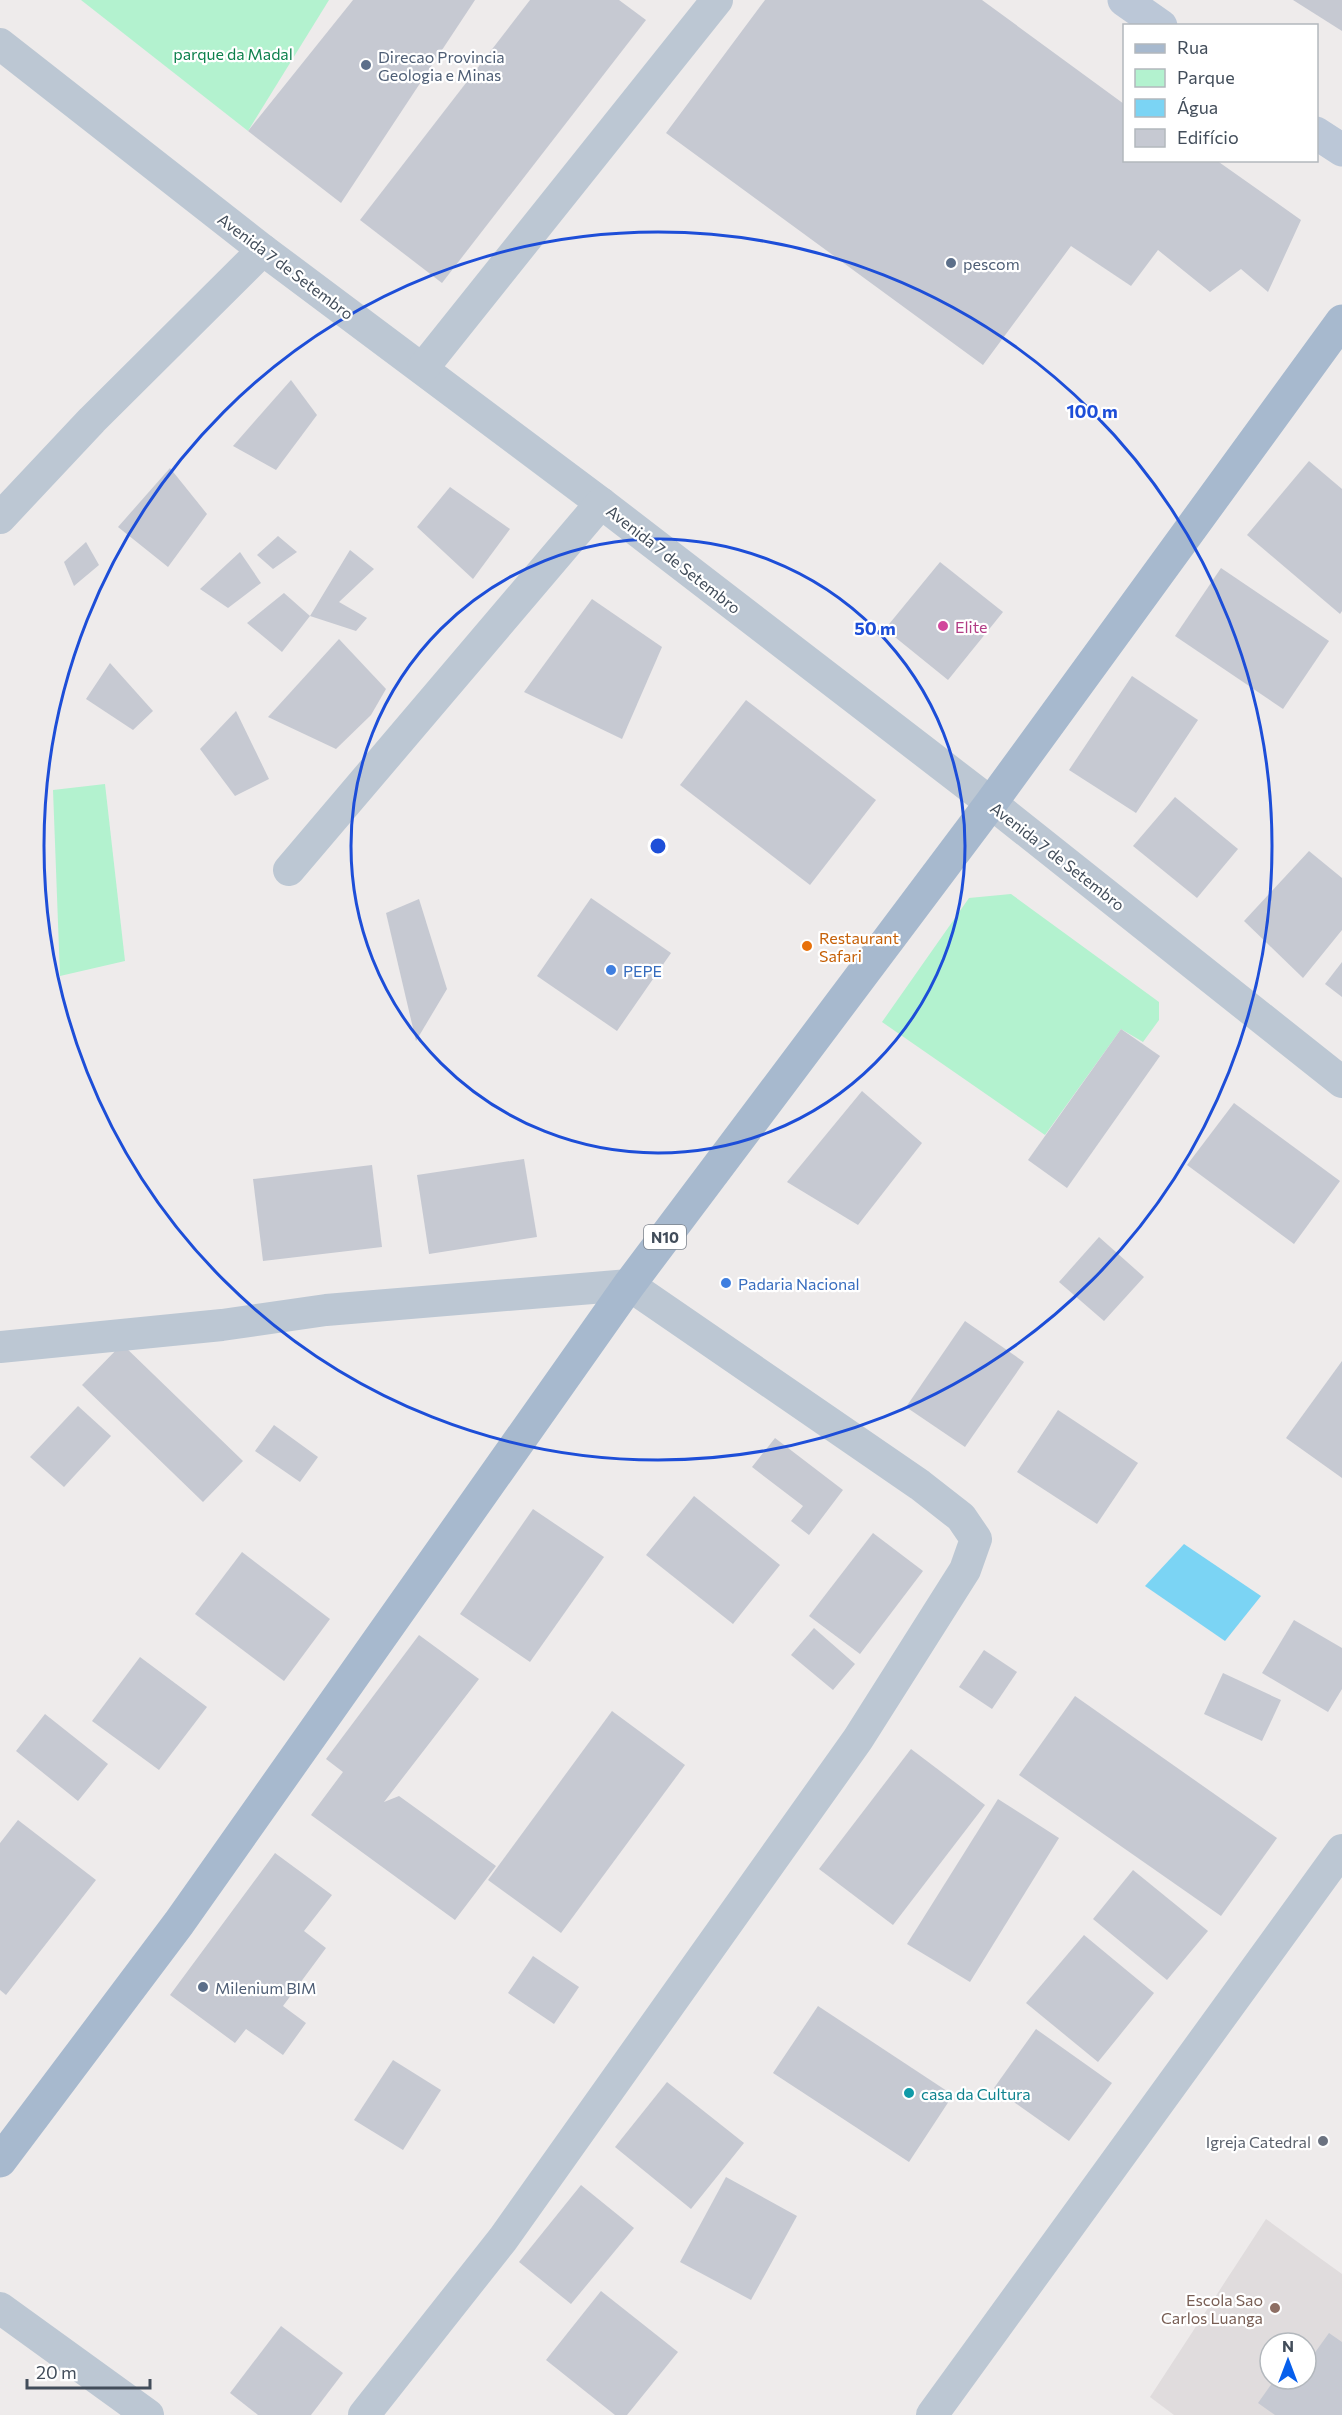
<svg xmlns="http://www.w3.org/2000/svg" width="1342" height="2415" font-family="Commissioner,sans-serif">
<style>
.education{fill:#e0dcdd;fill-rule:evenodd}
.green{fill:#b3f2cf}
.water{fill:#7bd4f4}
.building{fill:#c6c9d2}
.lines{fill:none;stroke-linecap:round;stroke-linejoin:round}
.street{stroke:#bcc7d3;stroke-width:32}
.secondary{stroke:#bbc7d7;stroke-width:33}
.primary{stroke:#a7b9ce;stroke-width:33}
.ring{fill:none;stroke:#1d4ed8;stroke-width:3}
.service-dot{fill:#5c6f8a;stroke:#fff;stroke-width:2}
.hotel-dot{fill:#d1479c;stroke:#fff;stroke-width:2}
.food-dot{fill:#e8710a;stroke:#fff;stroke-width:2}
.shop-dot{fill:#3f7fe0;stroke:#fff;stroke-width:2}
.culture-dot{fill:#0f9aa8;stroke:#fff;stroke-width:2}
.worship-dot{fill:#6b7280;stroke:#fff;stroke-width:2}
.education-dot{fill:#8d6e63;stroke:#fff;stroke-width:2}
.labels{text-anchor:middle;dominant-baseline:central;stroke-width:4.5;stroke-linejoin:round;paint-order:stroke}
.shield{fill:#fff;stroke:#7b828c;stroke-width:1.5}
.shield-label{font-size:15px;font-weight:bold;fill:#424d5a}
.park-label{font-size:16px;fill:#0d814d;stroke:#fff}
.service-label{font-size:16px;fill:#4e5e75;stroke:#fff;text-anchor:start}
.street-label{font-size:16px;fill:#424d5a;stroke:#fff}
.hotel-label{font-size:16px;fill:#b23c85;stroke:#fff;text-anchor:start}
.food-label{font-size:16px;fill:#c56008;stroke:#fff;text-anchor:start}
.shop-label{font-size:16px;fill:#366cbe;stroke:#fff;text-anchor:start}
.culture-label{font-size:16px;fill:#0d838f;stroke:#fff;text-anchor:start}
.worship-label{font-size:16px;fill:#5b616d;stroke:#fff;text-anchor:end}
.education-label{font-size:16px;fill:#785e54;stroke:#fff;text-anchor:end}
.centre{fill:#1d4ed8;stroke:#fff;stroke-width:3}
.ring-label{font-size:18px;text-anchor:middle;font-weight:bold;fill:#1d4ed8;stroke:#fff;stroke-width:4.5;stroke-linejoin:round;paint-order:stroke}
</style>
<rect width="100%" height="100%" fill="#eeebeb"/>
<path class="education" d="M 1266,2219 L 1342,2274 L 1342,2415 L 1174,2415 L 1150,2397 ZM 1270,2343 L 1306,2343 L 1306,2379 L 1270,2379 Z"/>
<g class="green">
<polygon points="81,0 329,0 248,131"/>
<polygon points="105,784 125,961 60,976 53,790"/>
<polygon points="1011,894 1159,1002 1159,1020 1143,1042 1121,1029 1045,1135 882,1022 969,898"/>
</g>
<polygon class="water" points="1184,1544 1261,1596 1225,1641 1145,1586"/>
<g class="building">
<polygon points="353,0 475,0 341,203 248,131"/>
<polygon points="530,0 619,0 646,20 442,283 360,220"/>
<polygon points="765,0 982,0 1124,104 1124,160 1216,160 1301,220 1268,292 1241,269 1210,292 1158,250 1131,286 1071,246 983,365 666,133"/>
<polygon points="1293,0 1342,0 1342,31"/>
<polygon points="291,380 317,415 276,470 233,446"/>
<polygon points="1309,461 1342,489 1342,611 1340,614 1247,535"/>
<polygon points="170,468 207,514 168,567 118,527"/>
<polygon points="450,487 510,529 473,579 417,527"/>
<polygon points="278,536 297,552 273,569 257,555"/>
<polygon points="86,542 99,565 74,586 64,562"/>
<polygon points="350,550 374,569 339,602 367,618 356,631 310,616"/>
<polygon points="240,552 261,583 228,608 200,589"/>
<polygon points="940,562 1003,612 948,680 885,629"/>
<polygon points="1221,568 1329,641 1283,709 1175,636"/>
<polygon points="284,593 310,616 282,652 247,623"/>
<polygon points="592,599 662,647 622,739 524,692"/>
<polygon points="339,639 386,689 371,715 336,749 268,717"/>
<polygon points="110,663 153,711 133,730 86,699"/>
<polygon points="1132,676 1198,720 1136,813 1069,770"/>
<polygon points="746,700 876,800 810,885 680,785"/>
<polygon points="236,711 269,779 235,796 200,749"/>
<polygon points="1175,797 1238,849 1197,898 1133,846"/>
<polygon points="1309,851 1342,878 1342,930 1303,978 1244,921"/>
<polygon points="591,898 671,953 617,1031 537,976"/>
<polygon points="419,899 447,989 416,1041 386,913"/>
<polygon points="1342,962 1342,997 1325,984"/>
<polygon points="1121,1029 1160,1056 1067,1188 1028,1160"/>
<polygon points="862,1091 922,1143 858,1225 787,1182"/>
<polygon points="1234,1103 1340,1181 1294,1244 1187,1165"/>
<polygon points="524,1159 537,1237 429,1254 417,1175"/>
<polygon points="372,1165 382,1247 263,1261 253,1179"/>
<polygon points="1099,1237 1144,1277 1104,1321 1059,1282"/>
<polygon points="965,1321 1024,1362 965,1447 906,1407"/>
<polygon points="122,1344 243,1461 203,1502 82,1385"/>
<polygon points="1342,1361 1342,1478 1286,1438"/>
<polygon points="78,1406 111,1436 64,1487 30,1457"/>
<polygon points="1058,1410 1138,1463 1097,1524 1017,1472"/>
<polygon points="274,1425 318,1457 300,1482 255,1451"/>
<polygon points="775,1438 843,1490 809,1535 791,1521 803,1506 752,1467"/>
<polygon points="694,1496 780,1565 733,1624 646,1555"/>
<polygon points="533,1509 604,1557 530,1662 460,1614"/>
<polygon points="873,1533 923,1571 860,1654 809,1616"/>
<polygon points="242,1552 330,1619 284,1681 195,1614"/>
<polygon points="1294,1620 1342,1648 1342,1689 1328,1712 1262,1673"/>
<polygon points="814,1628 855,1664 833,1690 791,1655"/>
<polygon points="419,1635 479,1679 384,1802 399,1796 496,1866 455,1920 311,1815 343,1772 326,1759"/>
<polygon points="984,1650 1017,1672 992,1709 959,1687"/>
<polygon points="140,1657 207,1707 159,1770 92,1721"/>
<polygon points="1223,1673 1281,1700 1262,1741 1204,1714"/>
<polygon points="1075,1696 1277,1838 1221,1916 1019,1775"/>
<polygon points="612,1711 685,1765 561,1933 488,1880"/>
<polygon points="45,1714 108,1764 78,1801 16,1751"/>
<polygon points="911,1749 985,1805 893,1925 819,1869"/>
<polygon points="998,1799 1059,1838 970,1982 907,1944"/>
<polygon points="18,1820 96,1880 6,1995 0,1990 0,1843"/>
<polygon points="275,1853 332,1895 304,1931 326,1948 283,2006 306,2023 283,2055 246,2029 235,2043 170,1995"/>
<polygon points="1133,1870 1208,1931 1167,1980 1093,1919"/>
<polygon points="1084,1935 1154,1993 1098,2062 1026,2003"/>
<polygon points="533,1956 579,1987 554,2024 508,1993"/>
<polygon points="818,2006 953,2095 909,2162 773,2073"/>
<polygon points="1036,2029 1112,2083 1069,2141 994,2088"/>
<polygon points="393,2060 441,2090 403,2150 354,2120"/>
<polygon points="667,2082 744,2143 691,2209 615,2147"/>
<polygon points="726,2177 797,2216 751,2300 680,2262"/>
<polygon points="581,2185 634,2228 571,2304 519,2262"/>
<polygon points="601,2291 678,2352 627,2415 615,2415 546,2360"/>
<polygon points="281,2326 343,2373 311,2415 258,2415 230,2393"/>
<polygon points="1329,2333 1342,2342 1342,2415 1275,2415 1258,2403 1275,2379 1306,2379 1306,2365"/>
</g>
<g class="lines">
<g class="street">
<polyline points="0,44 263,250 601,503 991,803 1342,1082"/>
<polyline points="423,368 717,0"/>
<polyline points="0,518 92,420 263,250"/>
<polyline points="289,870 601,503"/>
<polyline points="0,1347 222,1325 326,1310 629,1285 920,1485 961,1517 976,1539 965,1570 858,1739 503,2239 364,2415"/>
<polyline points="0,2308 148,2415"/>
<polyline points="932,2415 1342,1850"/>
</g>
<g class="secondary">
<polyline points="1124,0 1161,26"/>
<polyline points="1316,133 1342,150"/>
</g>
<polyline class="primary" points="0,2161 179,1923 629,1285 991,803 1342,321"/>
</g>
<g class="ring">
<circle cx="658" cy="846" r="307"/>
<circle cx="658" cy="846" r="614"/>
</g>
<g class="service-dot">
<circle cx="366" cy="65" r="6"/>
<circle cx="951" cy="263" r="6"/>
<circle cx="203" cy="1987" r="6"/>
</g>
<circle class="hotel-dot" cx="943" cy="626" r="6"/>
<circle class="food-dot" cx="807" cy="946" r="6"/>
<g class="shop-dot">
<circle cx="611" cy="970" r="6"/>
<circle cx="726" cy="1283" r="6"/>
</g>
<circle class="culture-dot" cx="909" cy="2093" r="6"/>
<circle class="worship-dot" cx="1323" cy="2141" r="6"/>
<circle class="education-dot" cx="1275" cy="2308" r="6"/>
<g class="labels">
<rect class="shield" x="644" y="1225" width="42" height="24" rx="4.5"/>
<g class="shield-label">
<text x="665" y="1237">N10</text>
</g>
<g class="park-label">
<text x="233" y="53">parque da Madal</text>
</g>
<g class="service-label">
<text x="378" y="56">Direcao Provincia<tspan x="378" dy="18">Geologia e Minas</tspan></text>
<text x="963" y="263">pescom</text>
<text x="215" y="1987">Milenium BIM</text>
</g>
<g class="street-label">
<text transform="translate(286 266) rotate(37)">Avenida 7 de Setembro</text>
<text transform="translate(674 559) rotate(38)">Avenida 7 de Setembro</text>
<text transform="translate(1058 856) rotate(38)">Avenida 7 de Setembro</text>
</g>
<g class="hotel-label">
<text x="955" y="626">Elite</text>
</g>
<g class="food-label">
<text x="819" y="937">Restaurant<tspan x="819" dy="18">Safari</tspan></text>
</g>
<g class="shop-label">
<text x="623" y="970">PEPE</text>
<text x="738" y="1283">Padaria Nacional</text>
</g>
<g class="culture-label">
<text x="921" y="2093">casa da Cultura</text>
</g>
<g class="worship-label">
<text x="1311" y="2141">Igreja Catedral</text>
</g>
<g class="education-label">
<text x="1263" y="2299">Escola Sao<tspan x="1263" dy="18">Carlos Luanga</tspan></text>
</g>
</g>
<circle cx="658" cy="846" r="9" class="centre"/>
<g class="ring-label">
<text x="1092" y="418">100 m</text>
<text x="875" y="635">50 m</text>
</g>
<rect x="1123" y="24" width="195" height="138" fill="#ffffff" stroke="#b3b8bd" stroke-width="1.5"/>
<rect x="1135" y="44" width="30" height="9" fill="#a7b9ce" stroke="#b3b8bd" stroke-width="1.5"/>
<text x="1177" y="54" font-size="18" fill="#424d5a">Rua</text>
<rect x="1135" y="69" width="30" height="18" fill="#b3f2cf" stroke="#b3b8bd" stroke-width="1.5"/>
<text x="1177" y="84" font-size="18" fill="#424d5a">Parque</text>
<rect x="1135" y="99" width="30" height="18" fill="#7bd4f4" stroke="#b3b8bd" stroke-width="1.5"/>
<text x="1177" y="114" font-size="18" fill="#424d5a">Água</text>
<rect x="1135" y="129" width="30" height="18" fill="#c6c9d2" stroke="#b3b8bd" stroke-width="1.5"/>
<text x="1177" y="144" font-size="18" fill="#424d5a">Edifício</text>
<g transform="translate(1288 2361)"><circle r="28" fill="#ffffff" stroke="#b3b8bd" stroke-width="1.5"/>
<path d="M0-4.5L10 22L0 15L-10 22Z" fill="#075fec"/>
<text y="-9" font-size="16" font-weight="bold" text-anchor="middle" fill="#424d5a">N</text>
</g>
<path d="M27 2379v9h123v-9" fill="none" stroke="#424d5a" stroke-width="3"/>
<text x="36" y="2379" font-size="18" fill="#424d5a" stroke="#ffffff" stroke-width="4.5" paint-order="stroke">20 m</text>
</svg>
